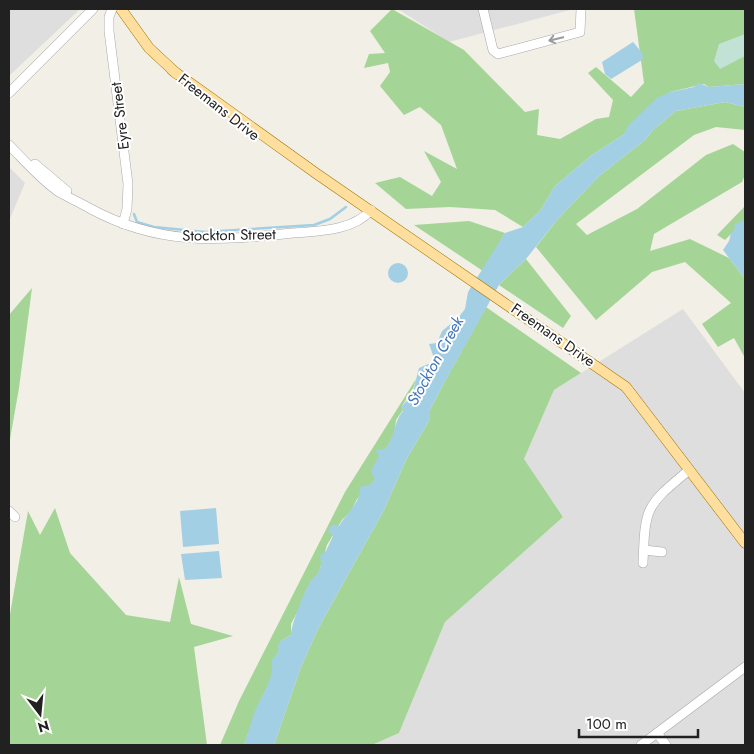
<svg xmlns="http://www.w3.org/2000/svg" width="754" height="754" font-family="Jost,sans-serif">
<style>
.residential{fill:#dfdede}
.forest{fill:#a4d597}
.wetland{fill:#c2e2d6}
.water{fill:#a3cfe4}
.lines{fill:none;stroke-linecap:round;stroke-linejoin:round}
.stream{stroke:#a3cfe4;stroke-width:2.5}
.minor-casing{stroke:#a8a8a8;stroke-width:10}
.major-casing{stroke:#9d7700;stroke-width:11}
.minor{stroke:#fff;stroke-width:9}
.major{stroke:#ffde9e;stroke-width:10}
.oneway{stroke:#9b9b9b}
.labels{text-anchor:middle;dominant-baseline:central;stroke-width:4;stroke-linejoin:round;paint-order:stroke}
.street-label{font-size:15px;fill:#212121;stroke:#fff}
.water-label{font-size:16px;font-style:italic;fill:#4274bb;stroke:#fff}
</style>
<rect width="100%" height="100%" fill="#f2efe6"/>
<g class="residential">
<polygon points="9,9 80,9 9,76"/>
<polygon points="398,9 570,9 570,10 449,42"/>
<polygon points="9,167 25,183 9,221"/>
<polygon points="683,309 745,393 745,745 372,745 399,733 445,622 563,517 524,459 554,390"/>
</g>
<g class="forest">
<polygon points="392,9 464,50 525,112 539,109 537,135 560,139 596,119 609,117 613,100 588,73 596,67 631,97 644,83 634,9 745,9 745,84 709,87 704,84 670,92 635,120 623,135 592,155 555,186 540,211 523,227 495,210 450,207 406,209 375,183 400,177 432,196 441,182 424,151 457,169 441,125 420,107 404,115 380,86 390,72 388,63 364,68 369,54 385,53 370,31"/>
<polygon points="725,102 745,107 745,130 716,127 694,135 576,224 587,235 637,209 706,155 733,144 745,152 745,175 742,182 654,234 650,251 690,239 729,258 745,279 745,358 734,338 718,347 702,324 731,303 685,262 652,272 596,320 536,247 557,220 599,176 645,140 654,129 676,111"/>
<polygon points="745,206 745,220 725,240 717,235"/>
<polygon points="469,221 505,233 483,271 414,225"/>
<polygon points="526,259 571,316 563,328 499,285"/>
<polygon points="32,288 19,388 9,445 9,315"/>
<polygon points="486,307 581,373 554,390 524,459 563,517 445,622 399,733 372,745 274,745 301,667 319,627 384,510 406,460 430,419 430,410 444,383"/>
<path d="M 416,379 C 413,392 409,395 402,406 L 403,410 L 396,420 L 394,436 L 376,464 L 375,480 L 357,499 L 351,511 L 342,520 L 327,545 L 319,572 L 306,590 L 302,603 L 291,624 L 291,635 L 281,641 L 279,651 L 273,664 L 274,668 L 272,677 L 258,706 L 244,745 L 220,745 L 239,701 L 345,492 Z"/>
<polygon points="55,508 70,553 126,615 170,622 179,577 191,624 233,636 194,647 207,745 9,745 9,620 28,511 40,535"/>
</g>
<polygon class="wetland" points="745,34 745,56 720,69 714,61 719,44"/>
<g class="water">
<polygon points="633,42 643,54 642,60 611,79 605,74 602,62"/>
<path d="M 699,83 L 709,87 L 745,84 L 745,107 L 725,102 L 676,111 L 654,129 L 645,140 L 599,176 L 557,220 L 526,259 L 499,285 L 444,383 L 430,410 L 430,419 L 406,460 L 384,510 L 319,627 L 301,667 L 274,745 L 244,745 C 248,734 251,722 255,711 C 263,693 274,680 272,660 L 279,651 L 277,647 L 281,641 L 291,635 C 291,624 305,590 311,580 C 314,577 317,575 319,571 C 321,567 322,561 320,556 L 326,551 L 333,536 L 328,531 L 333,524 L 339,526 C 347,512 361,503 360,487 L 369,485 L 375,480 L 371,470 L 379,456 L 376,450 L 385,449 C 395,437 393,423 403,411 L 402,406 L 412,395 L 419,368 L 435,361 L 429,344 L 437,343 L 442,331 L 458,318 L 465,309 L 468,292 L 505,233 L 523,227 L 540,211 L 555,186 L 592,155 L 623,135 L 629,125 L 657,98 L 670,92 L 694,87 Z"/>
<polygon points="745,220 745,279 723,250 729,241 731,233 735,230 734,225"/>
<circle cx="398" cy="273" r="10"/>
<polygon points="216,508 219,544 183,547 180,511"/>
<polygon points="219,551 222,578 185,580 181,554"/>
</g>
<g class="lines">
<polyline class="stream" points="134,214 137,222 154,227 205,232 314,225 330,219 346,207"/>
<g class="minor-casing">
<g id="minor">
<polyline points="112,9 109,17 109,31 128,184 127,209 123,224"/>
<polyline points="483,9 493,50 498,54 580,32 581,9"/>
<polyline points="9,93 93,9"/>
<path d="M 9,145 C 25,161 40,179 59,192 C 69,198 79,202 89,208 C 159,246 216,241 293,233 C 318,231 353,231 371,210"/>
<polyline points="35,164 67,191"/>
<polyline points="9,511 15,517"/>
<polyline points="644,550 662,552"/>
<path d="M 643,563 C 645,506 646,506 689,470"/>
<polyline points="657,733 666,745"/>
<polyline points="641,745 745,667"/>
</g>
</g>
<g class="major-casing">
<g id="major">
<polyline points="121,9 149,48 177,74"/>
<polyline points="172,70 317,174 626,387 745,543"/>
</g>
</g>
<use href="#minor" class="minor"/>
<use href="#major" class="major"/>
</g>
<defs><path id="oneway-shaft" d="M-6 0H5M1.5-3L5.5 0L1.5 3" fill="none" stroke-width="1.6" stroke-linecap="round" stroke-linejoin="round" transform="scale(1.25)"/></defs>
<use class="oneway" href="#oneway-shaft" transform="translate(556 39) rotate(166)"/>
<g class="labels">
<g class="street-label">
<text transform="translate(219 107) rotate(38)">Freemans Drive</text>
<text transform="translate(120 116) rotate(-97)">Eyre Street</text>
<text transform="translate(229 235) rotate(-1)">Stockton Street</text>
<text transform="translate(553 335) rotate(35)">Freemans Drive</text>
</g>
<g class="water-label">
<text transform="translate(435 361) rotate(-61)">Stockton Creek</text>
</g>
</g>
<rect width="754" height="754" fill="none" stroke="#212121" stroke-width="20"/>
<g transform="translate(40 714) rotate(164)" stroke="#ffffff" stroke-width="4" paint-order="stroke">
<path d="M0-4L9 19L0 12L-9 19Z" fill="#212121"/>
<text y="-8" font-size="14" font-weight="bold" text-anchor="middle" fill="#212121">N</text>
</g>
<path d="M579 729v8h119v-8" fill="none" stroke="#212121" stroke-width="2.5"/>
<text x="586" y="729" font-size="15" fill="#212121" stroke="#ffffff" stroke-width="4" paint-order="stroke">100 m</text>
</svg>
